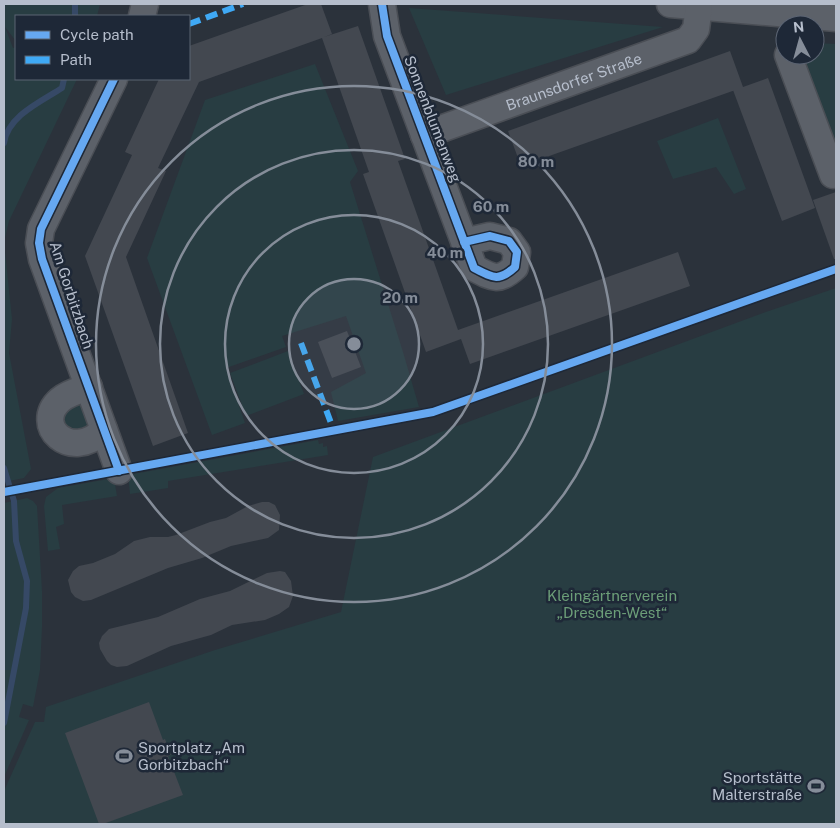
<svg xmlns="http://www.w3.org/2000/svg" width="840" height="828" font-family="'Public Sans',sans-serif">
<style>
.green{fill:#283d42}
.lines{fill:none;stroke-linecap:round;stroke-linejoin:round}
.stream{stroke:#364966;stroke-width:6}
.building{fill:#434850}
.street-casing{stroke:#4a4e55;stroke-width:29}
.street{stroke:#5c6169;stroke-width:26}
.quiet{stroke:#3fa9f5;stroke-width:6;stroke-dasharray:12 6;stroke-linecap:butt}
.cycleway-casing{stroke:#1e2837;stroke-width:11}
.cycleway{stroke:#66a8f1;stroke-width:8}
.ring{fill:none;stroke:#858d99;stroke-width:2.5}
.labels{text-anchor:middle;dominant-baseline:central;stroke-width:5;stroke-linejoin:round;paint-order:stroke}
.street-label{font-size:15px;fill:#b6becc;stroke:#1e2837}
.park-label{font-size:15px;fill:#6c9e78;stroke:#1e2837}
.poi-label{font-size:15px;fill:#b6becc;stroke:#1e2837;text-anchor:start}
.centre{fill:#858d99;stroke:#1e2837;stroke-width:2.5}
.ring-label{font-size:15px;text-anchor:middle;font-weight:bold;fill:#858d99;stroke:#1e2837;stroke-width:5;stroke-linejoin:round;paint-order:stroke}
</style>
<rect width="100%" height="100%" fill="#2b323b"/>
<g class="green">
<polygon points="4,4 100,4 97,16 16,16 16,41 5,27 13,48 16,47 16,79 77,79 9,221 4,242 12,319 9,353 31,469 24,478 4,482"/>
<polygon points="409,8 663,27 446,95"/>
<polygon points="815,43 836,44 836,168 793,55 815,55"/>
<polygon points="315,64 358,171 350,182 403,352 419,407 338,421 331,392 366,373 346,316 282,336 286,347 226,368 245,423 212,435 147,258 205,100"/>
<polygon points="718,118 746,189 734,194 716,167 673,179 657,141"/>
<polygon points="836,288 836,824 4,824 4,791 35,722 44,722 46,707 215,650 341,612 373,457 763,313"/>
<polygon points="288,351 304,394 246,416 230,373"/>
<polygon points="76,403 81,405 90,422 88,426 70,434 59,413"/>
<polygon points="318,440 319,444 323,443 323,447 327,446 328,455 168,481 168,488 130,494 128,475"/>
<polygon points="114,478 117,496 62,505 64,524 56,527 60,549 48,551 44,506 46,497 58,488"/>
<polygon points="27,498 33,501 37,506 42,591 42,627 40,670 33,707 23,704 19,717 29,720 4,777 4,503"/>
</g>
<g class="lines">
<g class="stream">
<polyline points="75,16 75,4"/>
<path d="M 4,143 C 8,116 40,102 62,88 L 64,79"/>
<polyline points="4,468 14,501 16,541 27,581 26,608 4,723"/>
</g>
</g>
<g class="building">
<polygon points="308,4 321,4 332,34 324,37 358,26 405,159 398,161 458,330 678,252 690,286 470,364 461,339 426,352 363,174 369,172 322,38 199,82 158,168 166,171 126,257 188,433 153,446 85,256 132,155 125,152 159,79 189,79 189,46"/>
<polygon points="730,51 743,87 768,78 815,208 782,221 733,90 741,88 521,166 508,131"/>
<polygon points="836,192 836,259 834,259 813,200"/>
<polygon points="347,331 361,367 332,378 318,342"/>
<polygon points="262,502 269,502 275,505 280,515 279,530 268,538 231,546 202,558 168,568 91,600 83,601 75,597 71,592 68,580 73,571 79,566 93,563 115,554 134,541 150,537 168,537 176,535 210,522 226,518 248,506"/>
<polygon points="280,571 285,572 291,581 293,596 289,607 279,614 265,620 232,625 211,635 171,646 127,666 117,667 111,665 107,661 100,649 99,643 102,636 109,629 158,617 200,599 230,591 267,573"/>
<polygon points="149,702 163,740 165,739 171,755 168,756 183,795 103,824 99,824 65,733"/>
</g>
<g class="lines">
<g class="street-casing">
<g id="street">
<path d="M 382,4 L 387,36 L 474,268 C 493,278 499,282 515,267 L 517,252 L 509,241 L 490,236 L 464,242"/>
<polyline points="670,4 836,18"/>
<polyline points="142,16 145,4"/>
<polyline points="788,55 833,175 836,174"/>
<polyline points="114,79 41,229 39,243 42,259 119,471"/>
<path id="s1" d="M 424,135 L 688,40 L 696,29 L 699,6"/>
<path d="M 89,387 C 80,390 68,393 60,400 C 32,425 70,463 104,430"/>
</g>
</g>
<use href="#street" class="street"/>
<g class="quiet">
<polyline points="189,24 243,4"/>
<polyline points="301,343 334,431"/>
</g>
<g class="cycleway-casing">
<g id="cycleway">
<path d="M 382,4 L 387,36 L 474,268 C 493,278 499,282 515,267 L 517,252 L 509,241 L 490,236 L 464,242"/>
<polyline points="114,79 41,229 39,243 42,259 119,471"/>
<polyline points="4,492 433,412 836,269"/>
</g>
</g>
<use href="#cycleway" class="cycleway"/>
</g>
<circle cx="354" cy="344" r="65" fill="#858d99" fill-opacity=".12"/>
<g class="ring">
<circle cx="354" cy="344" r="65"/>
<circle cx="354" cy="344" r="129"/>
<circle cx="354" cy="344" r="194"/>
<circle cx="354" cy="344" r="258"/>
</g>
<defs>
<g id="stadium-bare" transform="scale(1.35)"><path d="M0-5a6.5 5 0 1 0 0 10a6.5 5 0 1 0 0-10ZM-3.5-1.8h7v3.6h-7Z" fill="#858d99" stroke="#1e2837" stroke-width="2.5" paint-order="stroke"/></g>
</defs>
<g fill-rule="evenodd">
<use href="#stadium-bare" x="124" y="756"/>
<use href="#stadium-bare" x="816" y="786"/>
</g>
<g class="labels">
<g class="street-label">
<text stroke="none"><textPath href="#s1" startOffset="159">Braunsdorfer Straße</textPath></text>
<text transform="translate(433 119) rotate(69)">Sonnenblumenweg</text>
<text transform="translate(72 295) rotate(72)">Am Gorbitzbach</text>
</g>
<g class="park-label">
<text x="612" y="595">Kleingärtnerverein<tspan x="612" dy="17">„Dresden-West“</tspan></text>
</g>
<g class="poi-label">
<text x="138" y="747">Sportplatz „Am<tspan x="138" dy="17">Gorbitzbach“</tspan></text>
<text x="802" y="777" text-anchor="end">Sportstätte<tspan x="802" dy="17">Malterstraße</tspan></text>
</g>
</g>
<circle cx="354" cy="344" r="8" class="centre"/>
<g class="ring-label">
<text x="536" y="167">80 m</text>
<text x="491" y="212">60 m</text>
<text x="445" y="258">40 m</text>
<text x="400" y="303">20 m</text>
</g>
<rect width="840" height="828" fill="none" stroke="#b6becc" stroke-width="10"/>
<rect x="15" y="15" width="175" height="65" fill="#1e2837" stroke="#5b6473"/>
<rect x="25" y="31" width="25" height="8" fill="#66a8f1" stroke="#5b6473"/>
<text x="60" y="40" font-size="15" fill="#b6becc">Cycle path</text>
<rect x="25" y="56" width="25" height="8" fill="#3fa9f5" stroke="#5b6473"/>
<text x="60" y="65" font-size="15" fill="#b6becc">Path</text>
<g transform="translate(800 40) rotate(354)"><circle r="24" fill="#1e2837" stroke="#5b6473"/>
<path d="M0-4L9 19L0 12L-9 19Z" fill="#858d99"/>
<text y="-8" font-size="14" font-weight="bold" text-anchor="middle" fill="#b6becc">N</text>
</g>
</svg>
